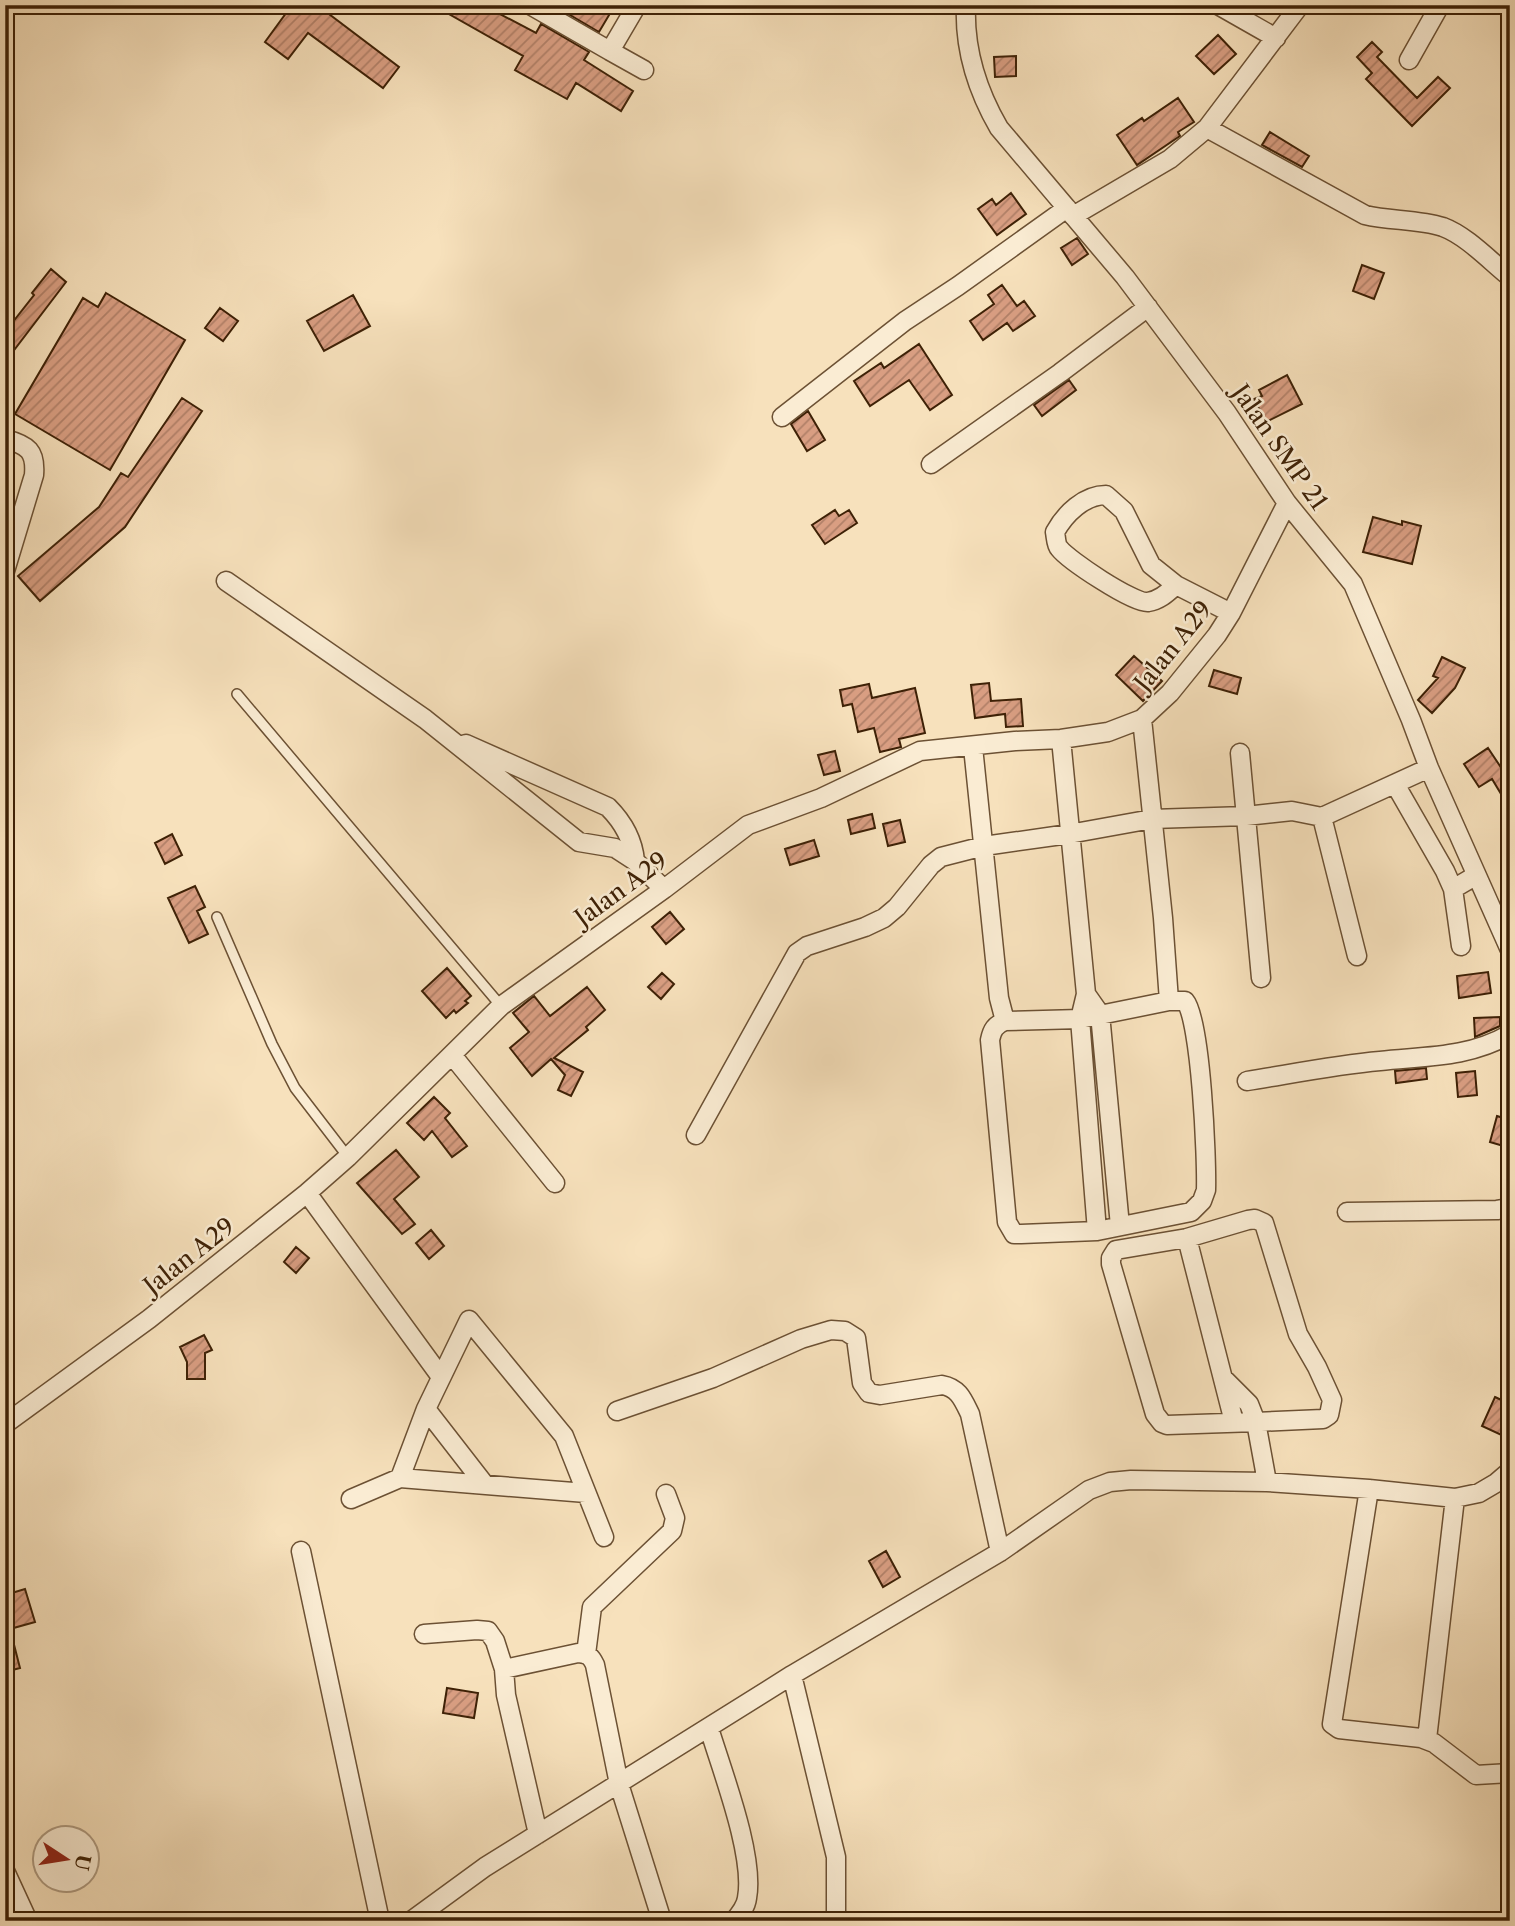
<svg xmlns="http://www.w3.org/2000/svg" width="1515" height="1926" font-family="'Libre Caslon Text',serif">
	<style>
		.building { fill: url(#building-hatch); stroke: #3e2106; stroke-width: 2 }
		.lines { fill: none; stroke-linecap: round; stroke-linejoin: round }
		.lane-casing { stroke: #6c5134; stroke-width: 12 }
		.street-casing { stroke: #6c5134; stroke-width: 21 }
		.lane { stroke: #faecd3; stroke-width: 9 }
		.street { stroke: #faecd3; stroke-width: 18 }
		.labels { text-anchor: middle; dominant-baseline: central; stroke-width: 5; stroke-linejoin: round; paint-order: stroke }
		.street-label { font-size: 24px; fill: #3e2106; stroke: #faecd3 }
	</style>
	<defs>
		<pattern id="building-hatch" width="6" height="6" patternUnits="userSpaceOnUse" patternTransform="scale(1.75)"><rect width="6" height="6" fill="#d99e82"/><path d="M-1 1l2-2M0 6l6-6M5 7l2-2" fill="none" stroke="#b18068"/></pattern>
	</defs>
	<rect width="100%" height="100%" fill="#f7e1bc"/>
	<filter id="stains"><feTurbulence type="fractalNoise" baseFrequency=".00286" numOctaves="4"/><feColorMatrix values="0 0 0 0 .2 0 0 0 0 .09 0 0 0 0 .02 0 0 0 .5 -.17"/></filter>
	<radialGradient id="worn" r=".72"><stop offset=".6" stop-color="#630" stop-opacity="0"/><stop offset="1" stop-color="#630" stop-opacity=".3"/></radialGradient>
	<path class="building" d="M292 5H317L399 67 383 88 308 33 288 59 265 42Z
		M433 5H483L536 33 541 24 589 52 584 60 633 91 621 111 576 83 567 99 515 70 523 56Z
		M553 5H615L599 32Z
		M1218 35 1236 54 1214 74 1196 56Z
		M1372 42 1382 52 1377 57 1417 98 1438 77 1450 88 1412 126 1366 79 1372 73 1357 57Z
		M1016 56V76L995 77 994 57Z
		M1178 98 1194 122 1178 132 1180 136 1177 138 1137 165 1117 135 1142 118 1144 121Z
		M1270 132 1309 156 1302 167 1262 145Z
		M1011 193 1026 214 997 235 978 209 992 199 996 205Z
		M1077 238 1088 254 1072 265 1061 248Z
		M1362 265 1384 273 1374 299 1353 291Z
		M51 269 66 282 5 362V332L34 295 32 293Z
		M1002 285 1017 306 1024 301 1035 316 1013 331 1007 323 983 340 970 321 994 304 988 295Z
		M106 293 185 340 110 470 15 414 83 298 98 307Z
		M353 295 370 326 324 351 307 321Z
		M220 308 238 321 223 341 205 328Z
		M919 344 952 395 930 410 909 380 870 406 854 381 881 363 884 368Z
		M1287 375 1302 404 1266 422 1254 399 1262 396 1259 390Z
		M1069 380 1076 390 1042 416 1034 405Z
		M182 398 202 411 125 527 40 601 18 576 99 507 121 473 128 477Z
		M808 411 825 440 807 451 791 424Z
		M835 510 839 516 849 510 857 523 825 544 812 525Z
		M1373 517 1402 525V521L1421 526 1412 564 1363 552Z
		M1134 656 1162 681 1143 701 1116 675Z
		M1442 657 1465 668 1455 688 1432 713 1418 700 1438 678 1433 676Z
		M1214 670 1241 678 1237 694 1209 686Z
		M989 683 991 701 1021 699 1023 726 1006 727 1005 714 975 718 971 685Z
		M869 684 872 698 915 688 925 733 899 739 901 747 880 752 874 728 858 732 852 704 843 706 840 690Z
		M1488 748 1510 781V809L1492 779 1479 787 1464 764Z
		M835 751 840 771 824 775 818 755Z
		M872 814 875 828 851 834 848 820Z
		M900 820 905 842 888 846 883 824Z
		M172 834 182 855 165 864 155 843Z
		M814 840 819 856 790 865 785 849Z
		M195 886 205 907 197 911 208 934 189 943 168 898Z
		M670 912 684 929 666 944 652 927Z
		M447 968 471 996 465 1001 468 1003 456 1013 454 1010 446 1018 422 991Z
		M1488 972 1491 993 1459 998 1457 976Z
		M662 973 674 984 661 999 648 987Z
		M587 987 605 1010 586 1027 588 1030 554 1058 583 1072 571 1096 558 1090 565 1075 551 1059 532 1076 510 1048 529 1032 513 1013 534 996 550 1016Z
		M1500 1017V1026L1475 1037 1474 1018Z
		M1426 1068 1427 1079 1396 1083 1395 1071Z
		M1475 1071 1477 1095 1458 1097 1456 1073Z
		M434 1097 450 1113 445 1118 467 1146 452 1157 432 1131 424 1140 407 1123Z
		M1497 1116 1510 1120V1148L1490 1142Z
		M396 1150 419 1177 394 1199 415 1224 402 1234 357 1183Z
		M431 1230 444 1246 429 1259 416 1243Z
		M296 1247 309 1258 296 1273 284 1262Z
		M204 1335 212 1350 205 1353V1379H187V1362L180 1347Z
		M1495 1397 1510 1404V1439L1482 1426Z
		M886 1551 900 1577 883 1587 869 1561Z
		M25 1589 35 1622 10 1629 20 1668 5 1672V1595Z
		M447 1688 478 1693 474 1718 443 1713Z"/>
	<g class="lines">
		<g class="lane-casing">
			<path id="lane" d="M237 694 501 1006
				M217 917 272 1044 295 1088 348 1157"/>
		</g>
		<g class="street-casing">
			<path id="street" d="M530 5 610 51 637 5
				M966 5C964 50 977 90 999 128L1125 277 1227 413 1287 503 1353 584 1411 720 1429 768 1510 950
				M1218 5 1276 38
				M610 51 644 70
				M1409 60 1440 5
				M1207 128 1365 215C1390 221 1418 219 1443 227 1467 236 1490 261 1510 277
				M1073 216 1170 159 1207 128 1300 5
				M782 417 905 321 958 286 1067 208
				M5 439C28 445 36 451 34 475L5 571
				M931 464 1060 373 1148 307
				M226 581 425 719 579 842 615 848 635 861 664 889
				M1176 585C1167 593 1160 600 1148 602 1134 604 1068 560 1059 548 1056 545 1056 537 1055 532 1065 514 1084 495 1106 495L1124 511 1151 565 1176 585 1231 613
				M1061 739 1086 994 1080 1019 1097 1231
				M466 744 608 807C623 822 633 839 635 861
				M973 747 999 998 1005 1021C995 1025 992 1030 990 1040L1007 1222 1014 1234H1021L1097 1231 1191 1212 1202 1201 1206 1190C1207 1160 1201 1019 1185 1001H1169L1163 918 1142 719
				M1240 753 1261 978
				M1395 784 1445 871 1453 889 1475 876
				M1322 817 1357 956
				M1453 889 1461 946
				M1086 994 1100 1014 1120 1226
				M1005 1021 1080 1019 1169 1001
				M452 1055 555 1183
				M1247 1081C1291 1074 1335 1065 1380 1061 1426 1056 1468 1058 1510 1034
				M696 1135 797 953 807 946 865 927 884 918 897 907 931 865 941 857 984 846 1069 834 1152 819 1246 816 1292 811 1322 817 1429 768
				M307 1193 441 1377
				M1347 1212 1497 1210 1510 1208
				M1187 1238 1248 1220 1255 1219 1264 1223 1298 1334 1317 1367 1332 1400 1329 1415 1323 1419 1256 1422 1249 1404 1224 1379
				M426 1409 485 1485
				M617 1411 713 1378 801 1339 831 1330 845 1331 856 1338 862 1383 869 1393 880 1395 942 1385C959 1388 963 1400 970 1414L1000 1552
				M1234 1422 1187 1238 1116 1250 1111 1258V1264L1155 1414 1162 1423 1167 1425 1256 1422 1267 1482
				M5 1424 149 1319 307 1193 348 1157 501 1006 664 889 748 825 821 798 920 751 1015 741 1061 739 1108 732 1142 719 1170 693 1217 635 1231 613 1287 503
				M400 1478 586 1493
				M1369 1489 1332 1724 1339 1729 1421 1738 1434 1743 1476 1775 1510 1773
				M351 1499 400 1478 426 1409 469 1320 564 1436 604 1537
				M301 1551 380 1921
				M424 1634 477 1630 488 1631 495 1641 504 1669
				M586 1654 592 1607 672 1531 675 1518 666 1494
				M792 1675 836 1857V1921
				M709 1728C722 1771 755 1856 747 1898 746 1907 740 1914 734 1921
				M1427 1739 1455 1498
				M538 1834 506 1695 504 1669 578 1653C588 1654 591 1656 595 1665L619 1784 662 1921
				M5 1871 28 1921
				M411 1921 485 1867 792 1675 1000 1552 1089 1490 1110 1482 1131 1480 1267 1482 1369 1489 1455 1498 1479 1493 1496 1483 1510 1471"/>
		</g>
		<use href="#lane" class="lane"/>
		<use href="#street" class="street"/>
	</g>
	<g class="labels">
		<g class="street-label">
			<text transform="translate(1280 447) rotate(55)">Jalan SMP 21</text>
			<text transform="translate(1173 646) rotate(-51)">Jalan A29</text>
			<text transform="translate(621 889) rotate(-36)">Jalan A29</text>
			<text transform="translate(189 1256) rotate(-38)">Jalan A29</text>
		</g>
	</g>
	<rect width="1515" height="1926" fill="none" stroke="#f7e1bc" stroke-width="28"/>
	<rect x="7" y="7" width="1501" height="1912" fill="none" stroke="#3e2106" stroke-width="3.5"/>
	<rect x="14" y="14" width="1487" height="1898" fill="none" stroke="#3e2106" stroke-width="2"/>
	<g transform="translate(66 1859) rotate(102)"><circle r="33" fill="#faecd3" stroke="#af9b81" stroke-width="2"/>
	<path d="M0-5L12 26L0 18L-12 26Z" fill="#8f2418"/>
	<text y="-10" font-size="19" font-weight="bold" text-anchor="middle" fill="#3e2106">U</text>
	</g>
	<rect width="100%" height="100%" filter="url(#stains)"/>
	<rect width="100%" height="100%" fill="url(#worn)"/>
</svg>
